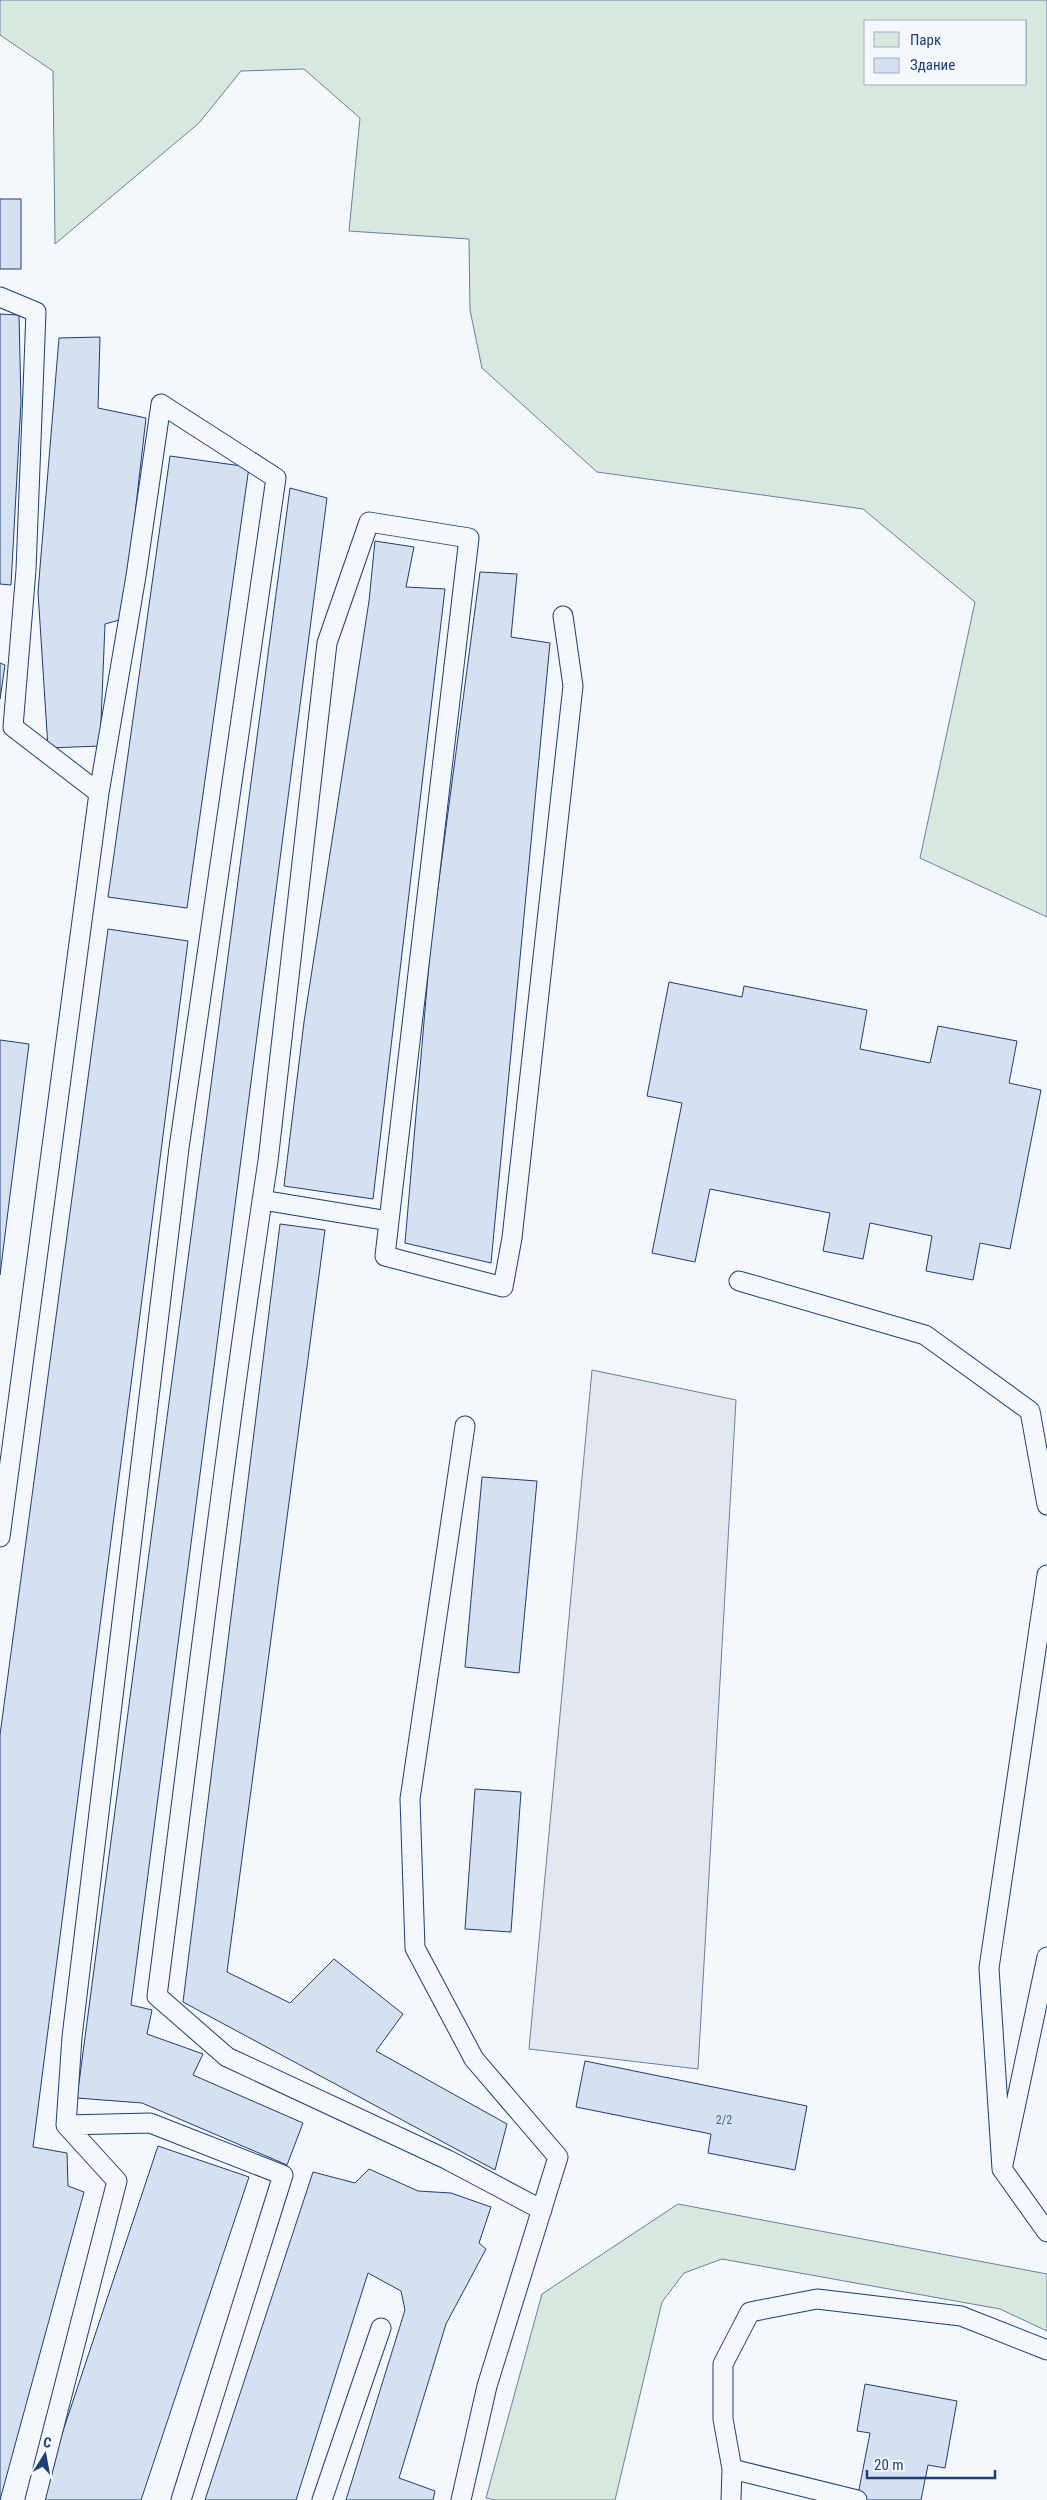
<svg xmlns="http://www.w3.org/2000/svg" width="1047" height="2500" font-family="'Roboto Condensed',sans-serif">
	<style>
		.green { fill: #d7e8df; stroke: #687fa3; fill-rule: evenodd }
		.parking { fill: #e3e8f0; stroke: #687fa3 }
		.building { fill: #d5e0f0; stroke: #1d3f73 }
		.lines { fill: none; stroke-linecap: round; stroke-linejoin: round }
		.lane-casing { stroke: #1d3f73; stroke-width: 21 }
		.lane { stroke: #f4f7fb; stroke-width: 19 }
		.labels { text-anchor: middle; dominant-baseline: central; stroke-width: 4; stroke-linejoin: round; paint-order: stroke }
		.number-label { font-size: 12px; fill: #4b6792 }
	</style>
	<rect width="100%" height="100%" fill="#f4f7fb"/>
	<path class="green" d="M0 0H1047V917L920 858 975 602 863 509 597 472 482 368 470 310 469 239 349 231 360 118 304 69 241 71 199 123 55 244 53 71 0 35ZM1026 21V84H866V21Z
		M678 2204 1047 2274V2331L1000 2309 722 2259 684 2273 662 2302 615 2500H495L486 2498 542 2294Z"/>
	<path class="parking" d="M592 1370 736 1400 698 2069 529 2049Z"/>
	<path class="building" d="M0 199H21V269H0Z
		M0 314 19 315 21 402 11 585 0 584Z
		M100 337 98 408 146 418 123 619 105 624 100 746 48 748 38 592 59 338Z
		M170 456 249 467 187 908 108 897Z
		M290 488 327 498 131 2005 152 2010 147 2034 203 2054 193 2075 303 2123 287 2165 142 2103 77 2098Z
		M375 541 414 547 406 587 445 589 373 1199 284 1186 304 1022 369 601Z
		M480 572 517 574 511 637 550 643 491 1263 405 1243 431 940Z
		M0 663 5 665 0 699Z
		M108 929 188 941 33 2147 67 2153 68 2186 84 2192 0 2500V1735Z
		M669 982 742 997 744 986 867 1010 860 1049 930 1063 938 1026 1017 1041 1009 1083 1041 1090 1010 1249 980 1243 973 1280 926 1271 932 1236 870 1223 863 1259 823 1251 830 1213 710 1189 695 1262 652 1253 682 1103 647 1096Z
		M0 1040 29 1044 0 1275Z
		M280 1224 325 1230 227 1972 290 2003 334 1959 403 2014 376 2051 507 2124 495 2170 183 2002Z
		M482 1477 537 1481 519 1673 465 1667Z
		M475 1789 521 1792 511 1932 465 1929Z
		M585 2061 807 2106 795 2170 708 2153 711 2134 576 2107Z
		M158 2146 249 2177 141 2500H40Z
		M369 2169 418 2191 451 2193 491 2207 479 2243 486 2249 446 2324 399 2478 435 2491 433 2500H346L405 2310 401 2291 368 2273 296 2500H205L313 2172 355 2183Z
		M865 2384 957 2401 945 2468 928 2465 921 2500H857L870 2433 857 2431Z"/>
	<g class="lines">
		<g class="lane-casing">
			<path id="lane" d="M0 297 36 312 26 570 13 727 99 793
				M262 1200 389 1221 469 538 369 522 327 643 268 1161C226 1438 193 1717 157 1996L227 2057 448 2160 542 2210
				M389 1221 385 1256 503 1287 512 1238 573 686 563 616
				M739 1281 925 1335 1030 1411 1047 1505
				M0 1537 99 793 136 576 161 404 276 478 179 1148 72 2037 66 2125 117 2181 35 2500
				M1047 1957 1002 2169 1047 2232
				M66 2125 150 2123 283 2175 181 2500
				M1002 2169 989 1968 1047 1575
				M732 2469 857 2500
				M322 2500 381 2328
				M461 2500 487 2386 558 2157 474 2059 415 1948 410 1799 465 1426
				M731 2500 732 2469 723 2419V2364L750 2312 817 2299 961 2316 1047 2350"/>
		</g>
		<use href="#lane" class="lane"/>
	</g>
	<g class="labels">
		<g class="number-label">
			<text x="724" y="2120">2/2</text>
		</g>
	</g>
	<rect x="864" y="20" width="162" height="65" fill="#f4f7fb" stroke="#9eadc5"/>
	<rect x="874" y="32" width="25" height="15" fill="#d7e8df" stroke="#9eadc5"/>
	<text x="910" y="45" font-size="15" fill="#1d3f73">Парк</text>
	<rect x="874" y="58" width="25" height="15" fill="#d5e0f0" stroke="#9eadc5"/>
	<text x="910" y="70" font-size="15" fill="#1d3f73">Здание</text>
	<g transform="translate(45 2455) rotate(11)" stroke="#f4f7fb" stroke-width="4" paint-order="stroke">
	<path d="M0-4L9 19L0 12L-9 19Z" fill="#1d3f73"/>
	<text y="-8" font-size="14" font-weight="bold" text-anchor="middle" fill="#1d3f73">С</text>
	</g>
	<path d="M867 2470v8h128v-8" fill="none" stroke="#1d3f73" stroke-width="2.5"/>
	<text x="874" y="2470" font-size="15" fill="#1d3f73" stroke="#f4f7fb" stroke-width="4" paint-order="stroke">20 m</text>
</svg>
